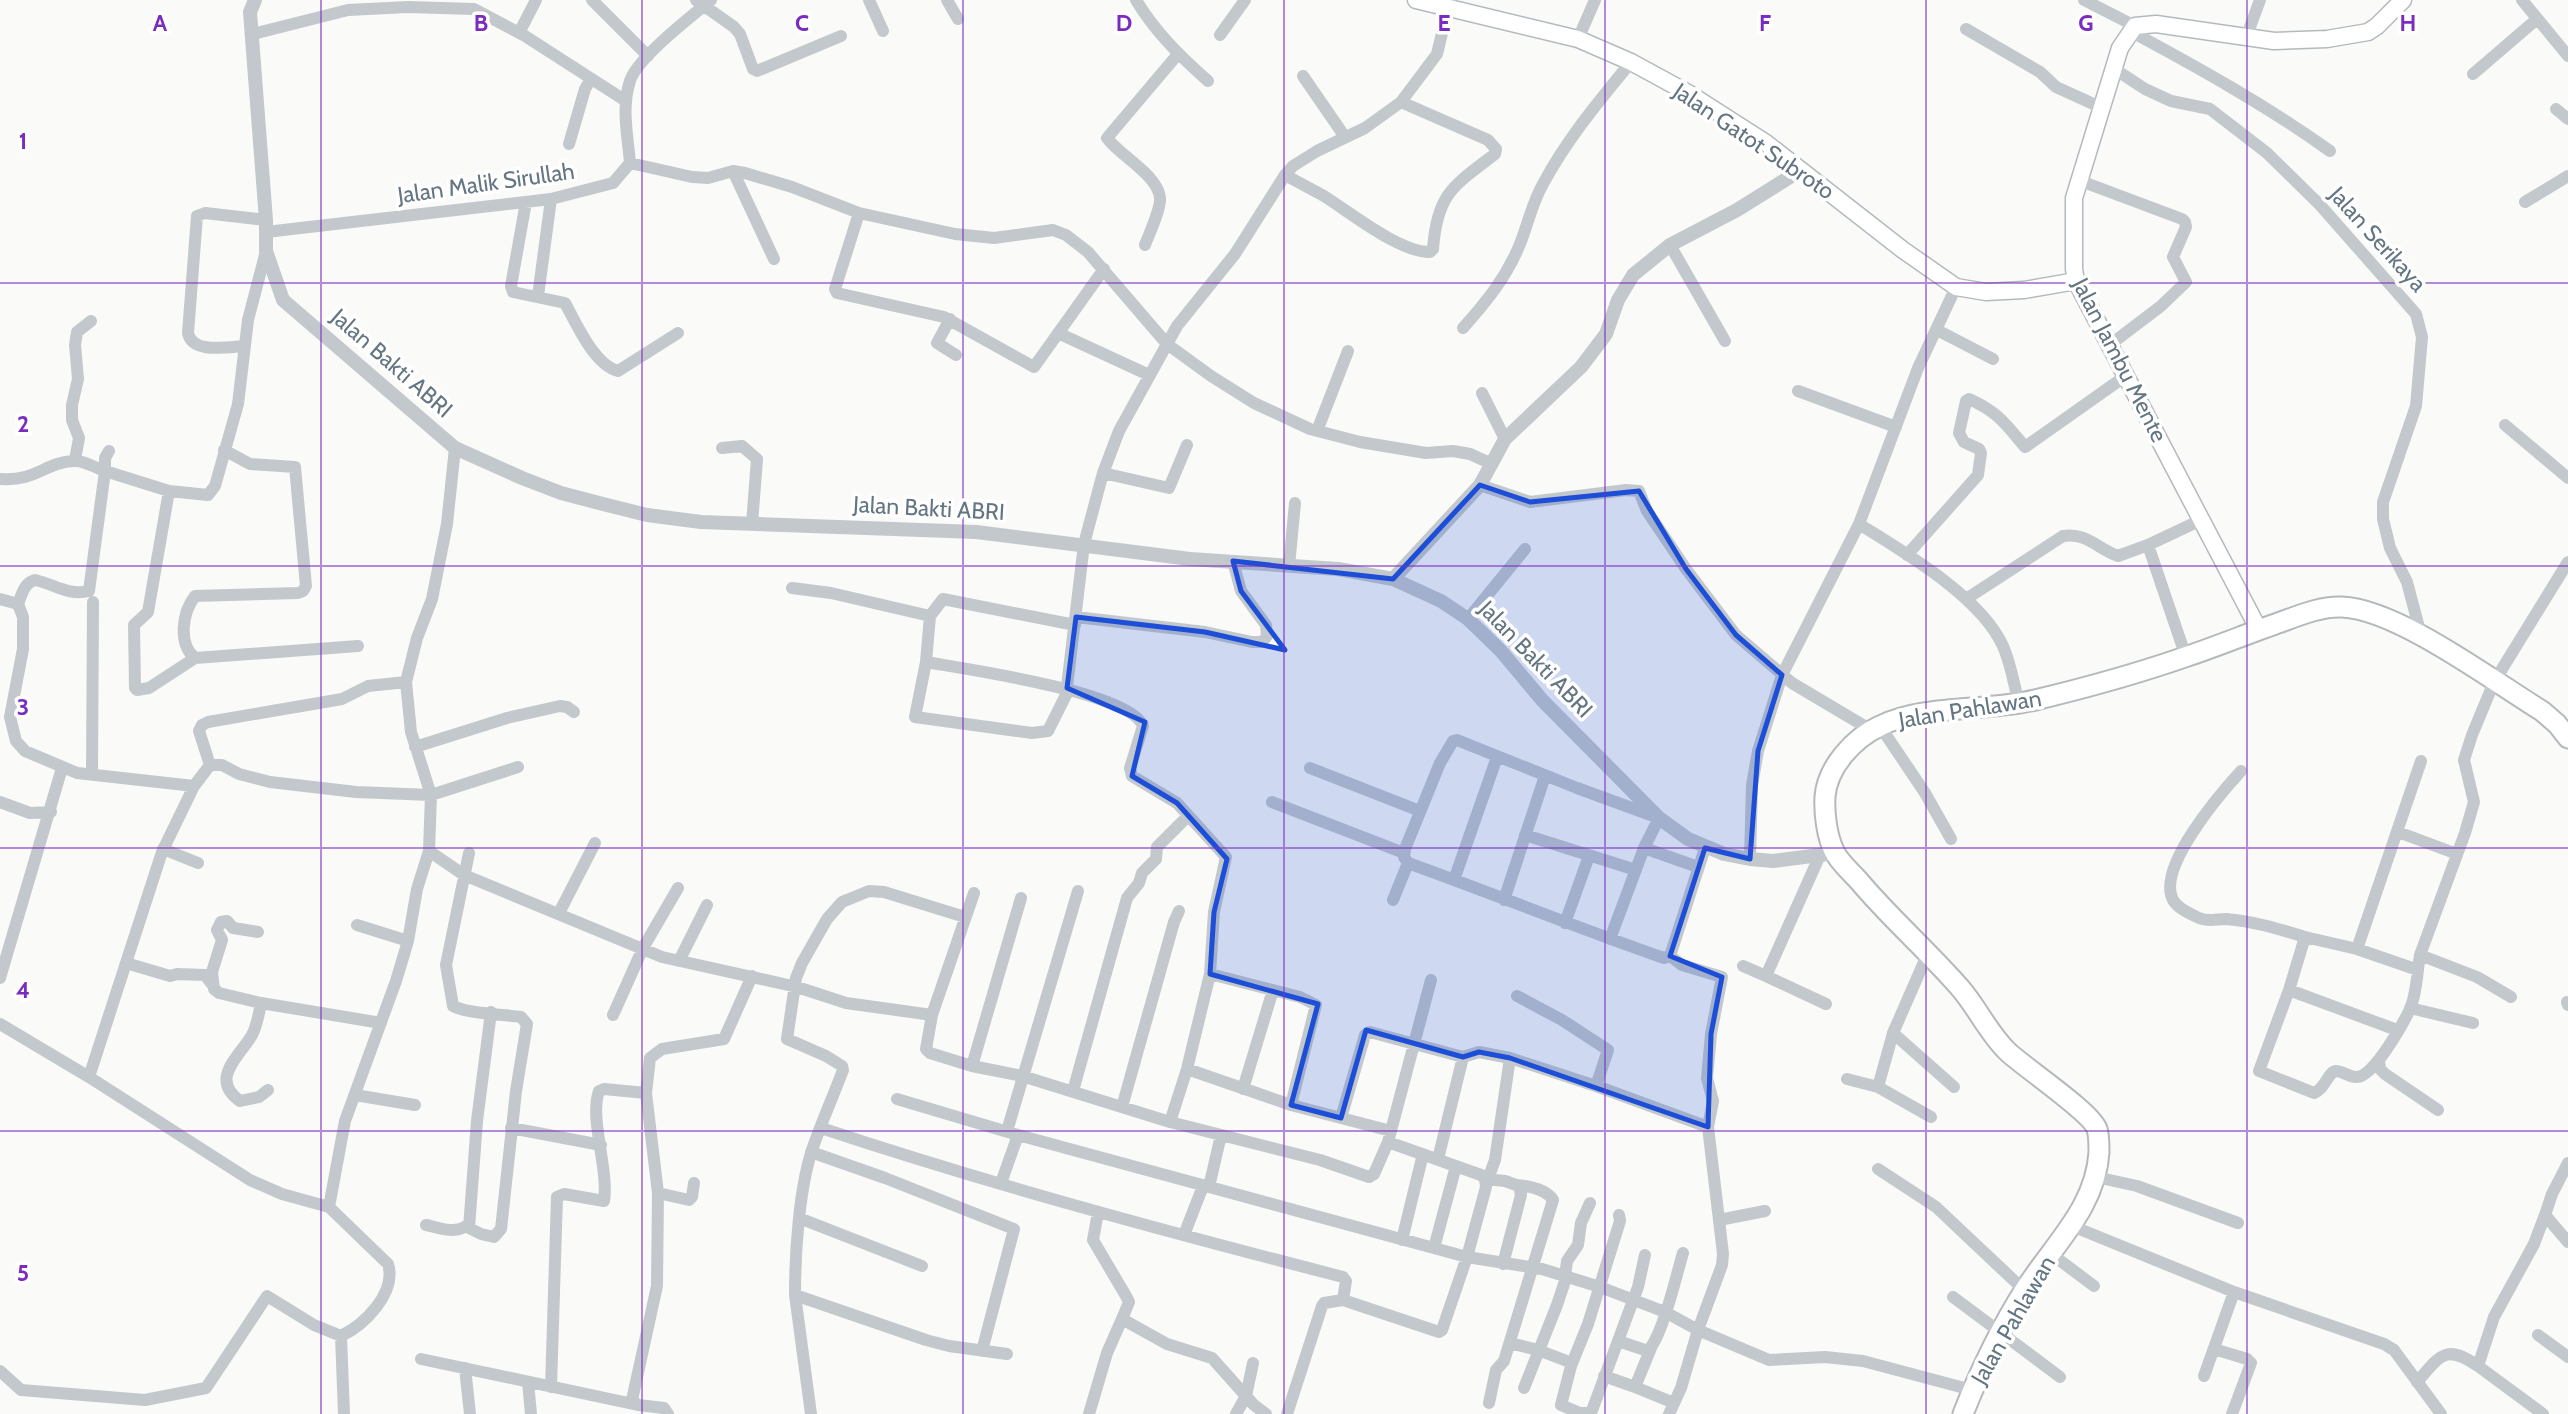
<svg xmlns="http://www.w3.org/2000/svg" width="2568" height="1414" font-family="Cabin,sans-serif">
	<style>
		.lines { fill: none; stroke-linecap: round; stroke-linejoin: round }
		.secondary-casing { stroke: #b3babf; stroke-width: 19 }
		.trunk-casing { stroke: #b4b9bd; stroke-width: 23 }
		.minor { stroke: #c3c8cc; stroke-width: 12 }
		.tertiary { stroke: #c3c8cc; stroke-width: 14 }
		.secondary { stroke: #fff; stroke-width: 16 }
		.trunk { stroke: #fff; stroke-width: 19 }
		.marked { fill: #1d4ed8; fill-opacity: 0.2; stroke: #1d4ed8; stroke-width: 5; stroke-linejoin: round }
		.grid { fill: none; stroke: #7b2cbf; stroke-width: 2; stroke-opacity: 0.55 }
		.labels { text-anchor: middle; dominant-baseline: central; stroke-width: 7; stroke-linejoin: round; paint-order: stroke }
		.street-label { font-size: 23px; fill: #657683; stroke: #fff }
		.grid-label { font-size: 23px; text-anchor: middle; font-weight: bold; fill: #7b2cbf; stroke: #fff; stroke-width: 7; stroke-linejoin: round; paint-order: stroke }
	</style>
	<rect width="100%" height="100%" fill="#fafaf8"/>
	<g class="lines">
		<g class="secondary-casing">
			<path id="secondary" d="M1416 0 1578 39 1631 62 1688 93 1766 143 1903 250 1956 287 1986 292 2024 290 2076 281
				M2259 630 2076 281 2074 269V198L2120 48 2135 26 2156 24 2274 41 2327 39 2368 32 2377 26 2403 0"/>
		</g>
		<g class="trunk-casing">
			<path id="trunk" d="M1963 1414C1980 1371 2001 1327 2026 1288 2054 1244 2096 1207 2099 1152 2099 1145 2099 1135 2097 1129 2091 1112 2025 1068 2008 1052 1989 1034 1978 1009 1961 989 1929 952 1891 919 1859 881 1851 872 1839 862 1834 851 1827 836 1824 814 1825 797 1827 767 1854 738 1880 726 1925 704 1986 712 2035 700 2085 688 2136 674 2185 657 2218 646 2249 633 2281 622 2300 615 2322 606 2342 607 2397 609 2493 681 2542 711L2557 724 2568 738"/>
		</g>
		<path class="minor" d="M592 0 648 56
			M696 0 734 27 740 34 753 69 757 71 841 36
			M869 0 883 31
			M947 0 958 19
			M1136 0C1155 32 1181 57 1208 81
			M2084 0 2135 26
			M2522 0 2568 56
			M1966 29 2040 72 2056 87 2100 107
			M2130 31C2199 68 2267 106 2330 151
			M519 33 536 0
			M253 34 348 10 408 7 474 9 525 36 626 101
			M1220 35 1245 0
			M2246 38 2260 0
			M1578 39 1595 0
			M2113 68 2145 89 2171 101 2210 109 2267 153 2320 205 2416 314 2422 337 2416 406 2383 502V519L2390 548 2407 582 2421 635
			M2473 74 2537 19
			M1303 76 1345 137
			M2556 109 2568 119
			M569 144 585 89 591 79
			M630 163 692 177 708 178 733 171 745 173 792 187 859 213 955 234 994 238 1053 230 1066 235 1088 252 1167 344 1211 376 1254 403 1310 429 1360 442 1426 453 1453 451 1470 454 1492 464
			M733 171 774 259
			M1285 175C1298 182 1311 189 1324 196 1351 213 1399 252 1430 252L1433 249C1437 194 1453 186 1495 154L1496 149 1488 140 1401 102
			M2078 180 2182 219 2185 222 2186 227 2173 257 2186 282 2161 306 2111 344
			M526 202 511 286 513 292 565 303C576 323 594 365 618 371L678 333
			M2525 202 2568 176
			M859 213 835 289 837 293 944 317 1034 367 1104 269
			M266 232 551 199 613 183 630 163C628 137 621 108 630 81 637 58 691 17 711 0
			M1145 245C1149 234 1161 209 1160 198 1158 175 1120 156 1107 138L1178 54
			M1670 245 1725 341
			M266 251 248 320 238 404 215 486 208 495 169 491 148 612 134 625 135 688 137 690 149 688 195 658 358 646
			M538 296 551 199
			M950 319 937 343 956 355
			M1463 328C1487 301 1506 278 1520 244 1528 224 1532 203 1543 184 1567 139 1599 101 1631 62
			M1937 330 1993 359
			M1058 333 1149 375
			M244 346C227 347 192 354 188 333L197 216 205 213 266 220
			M1798 391 1896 427
			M1482 393 1505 439
			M2505 425 2568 478
			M1317 431 1348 351
			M455 448 447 524 432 599 417 638 406 682 411 732 431 795 429 851 464 875 662 957 797 987 846 1003 932 1015
			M722 448 742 446 757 459 752 524
			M75 460 79 438 72 420V405L78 379 75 345 77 332 91 321
			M1103 473 1169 488 1187 445
			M0 479C36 482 45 462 74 461 84 460 95 468 105 471V458L109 451
			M1480 485 1530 502 1626 490 1639 491 1647 511 1686 569 1736 635 1792 683 1871 730
			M169 491 105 471 89 591C68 596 54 584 35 580 24 583 22 594 18 604L23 617V649L10 717 16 741 25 751 77 773 194 786 210 765H222L239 774 270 782 356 792 431 795 518 767
			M1859 524 1918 368 1956 287
			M2148 545 2186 657
			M1907 555 1978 475 1981 453 1979 449 1964 442 1959 433 1966 401 1969 399C1998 412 2005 423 2025 447L2127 375
			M1289 566 1295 503
			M792 588 831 593 930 616
			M0 599 18 604
			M1966 599 2063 536C2086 532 2098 549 2118 556L2148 545 2201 520
			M1076 617 1205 632 1252 642H1262L1267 636 1266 625 1241 591 1233 561
			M1468 619 1525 549
			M1075 625 943 599 930 616 926 662 915 717 1032 733 1048 731 1066 695 1084 544 1103 473 1119 431 1177 326 1235 254 1285 175 1293 166 1317 151 1365 128 1401 102 1437 54 1450 0
			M195 658C178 644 182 613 195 596L298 593 303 591 306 586 295 467 250 464 224 450
			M926 662C964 669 1130 692 1143 726L1130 768 1132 776 1177 803 1226 857 1214 912 1210 974 1187 1069 1170 1122
			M1880 726 1925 793 1951 839
			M415 747 507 718 560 706 567 707 574 712
			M210 765 199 731 202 725 208 722 342 699 368 686 406 682
			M1310 768 1420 811
			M2241 771C2220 794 2156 868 2173 900 2178 909 2191 914 2199 918 2209 922 2217 919 2226 919 2253 921 2279 929 2305 937
			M92 774 93 602
			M0 802 30 813 51 812
			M1272 802 1404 853
			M2398 832 2457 854
			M1525 835 1636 870
			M1644 848 1698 867
			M163 849 198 863
			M469 853 446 965 453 1006C468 1014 503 1014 521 1017L527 1024 516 1091 501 1229 494 1237 481 1234 469 1228 477 1121 491 1012
			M1820 855 1766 976 1826 1004
			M1750 859 1752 785 1758 751 1782 675 1859 524C1905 553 1980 596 2003 646 2011 664 2014 685 2019 704
			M1454 880 1497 757
			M974 893 932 1015 926 1049 930 1053 972 1066 1022 1076 1170 1122 1320 1160 1369 1177 1374 1174 1388 1142 1431 980
			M1393 900 1408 863
			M1504 900 1545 776
			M559 913 595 843
			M965 917 884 892 869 891 842 902 827 919 802 963 796 978 787 1039 826 1056 842 1066 843 1070C833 1097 821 1123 812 1150 799 1190 795 1253 795 1295L926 1340 949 1346 1007 1354
			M1565 923 1589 856
			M357 925 408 941
			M258 932 233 928 227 921 221 922 217 930 222 940 212 972 214 989 219 993 261 1003 381 1023
			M1610 939 1644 848 1659 818 1577 788 1457 740 1453 741 1440 763 1405 849 1404 857 1408 863C1494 894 1578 928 1664 958L1670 956 1705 848
			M2357 949 2421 761
			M1928 953 1893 1033 1954 1087
			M679 961 707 905
			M126 963 170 976 177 974 205 975 212 984
			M1743 966 1766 976
			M2418 970 2357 949 2305 937 2289 990 2259 1071 2314 1093C2325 1089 2328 1072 2336 1071 2343 1071 2350 1078 2357 1077 2374 1076 2403 1024 2410 1009 2417 993 2417 972 2420 955
			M1210 974 1300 997 1316 1005 1291 1105
			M0 978 62 768
			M2289 990 2397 1030
			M1517 996 1562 1020 1608 1050 1596 1086
			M2511 997 2477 977 2420 955 2465 833 2474 802 2464 760 2472 735 2494 682 2568 562
			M2567 1002 2568 1005
			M261 1003C259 1013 257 1026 252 1035 239 1057 209 1079 240 1101L259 1097 268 1090
			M2410 1008 2473 1023
			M613 1015 643 948 678 888
			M0 1024 89 1077 250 1180 282 1194 329 1207
			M2379 1061 2380 1069 2385 1074 2438 1110
			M972 1066 1021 898
			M1187 1069 1291 1105 1341 1118 1365 1035 1370 1032 1463 1057 1479 1052 1510 1058
			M89 1077 162 852 194 786
			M1847 1079 1878 1087 1931 1117
			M1878 1087 1893 1033
			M1243 1089 1273 990
			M1073 1091 1127 898 1139 883 1142 873 1156 859 1157 847 1188 816
			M355 1095 415 1105
			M897 1099 1018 1135 1467 1257 1542 1269 1600 1287 1665 1312 1698 1330 1769 1360 1825 1357 1863 1361 1972 1390
			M1122 1107 1174 922 1179 911
			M1341 1118 1391 1131
			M511 1128 601 1145
			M821 1128C993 1185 1168 1232 1343 1277L1346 1281 1343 1300 1324 1303 1322 1306 1287 1414
			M1007 1131 1078 891
			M1388 1142 1481 1175 1485 1179 1505 1181 1519 1186 1521 1195 1503 1264
			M811 1152 885 1178 1014 1229 982 1351
			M1438 1159 1463 1057
			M2568 1163 2552 1194 2545 1215 2568 1242
			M1878 1169 1936 1207 2024 1290
			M2096 1177 2137 1186 2238 1223
			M694 1183 692 1197 689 1200 658 1193 646 1093 650 1058 662 1049 724 1039 752 976
			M1001 1183 1018 1135
			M1209 1187 1221 1135
			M658 1193 657 1286 632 1400 638 1405 664 1408 668 1414
			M1098 1212 1093 1240 1126 1296 1129 1302 1122 1319 1167 1344 1212 1358 1254 1405 1266 1414
			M799 1218 922 1266
			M1719 1220 1765 1211
			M426 1225C441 1228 456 1235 469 1224
			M2072 1226 2234 1292 2384 1344 2394 1350 2441 1414
			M1184 1235 1203 1186
			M1402 1240 1423 1154
			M1434 1248 1456 1166
			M2050 1253 2094 1286
			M1645 1255 1638 1287 1618 1341 1648 1351C1663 1335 1676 1276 1683 1253
			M795 1295 811 1414
			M1953 1297 2060 1377
			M1343 1300 1439 1332 1442 1330 1467 1257 1486 1187 1485 1179 1489 1176 1495 1160 1510 1058 1596 1086 1708 1127 1713 1101 1707 1078 1711 1034 1722 977 1682 965 1670 956
			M2538 1335 2568 1357
			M341 1336 344 1414
			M1618 1341 1591 1413H1580L1561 1405 1571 1366 1588 1324 1620 1221 1619 1215
			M1510 1343 1538 1350 1572 1363
			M1651 1348 1635 1387 1674 1403
			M2214 1349 2247 1359 2251 1363 2232 1414
			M421 1359 638 1405
			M2478 1366 2543 1414
			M465 1368 470 1414
			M0 1371 21 1390 145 1400 206 1388 267 1296 314 1325 341 1336C364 1325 397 1293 388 1264L329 1207 345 1121 396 981 408 941 417 889 429 851
			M1604 1376 1635 1387
			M2204 1376 2234 1292
			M528 1382 531 1414
			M2417 1382C2440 1356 2445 1343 2478 1366L2494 1317 2534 1244 2545 1215
			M551 1387 557 1197 564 1194 604 1201C609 1169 589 1119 599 1091L604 1089 646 1093
			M1524 1388 1557 1305 1564 1284 1567 1261 1578 1245 1581 1223 1590 1203
			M1489 1403 1496 1370 1504 1361 1553 1200C1546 1189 1529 1186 1516 1185
			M1089 1414 1107 1353 1122 1319
			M1236 1414 1246 1396 1253 1363
			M1669 1414 1681 1388 1698 1330 1722 1265 1723 1254 1708 1127"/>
		<path class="tertiary" d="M255 0 250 12 266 220V251L283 300 455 448 522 478 561 493 603 504 647 515 701 522 976 532 1190 559 1338 569 1393 579 1441 601 1468 619 1501 651 1542 700 1659 818 1688 839 1724 854 1750 859 1773 861 1835 853
			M1393 579 1480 485 1505 439 1581 367 1606 334 1618 300 1633 275 1670 245 1737 210 1801 170"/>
		<use href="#secondary" class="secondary"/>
		<use href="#trunk" class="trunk"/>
	</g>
	<path class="marked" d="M1480 485 1530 502 1639 491 1686 569 1736 635 1782 675 1758 751 1750 859 1705 848 1670 956 1722 977 1711 1034 1708 1127 1510 1058 1479 1052 1463 1057 1366 1030 1341 1118 1291 1105 1318 1004 1210 974 1214 912 1227 859 1177 803 1132 776 1145 722 1067 688 1076 617 1205 632 1285 650 1241 591 1233 561 1393 579Z"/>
	<path class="grid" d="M321 0V1414M642 0V1414M963 0V1414M1284 0V1414M1605 0V1414M1926 0V1414M2247 0V1414M0 283H2568M0 566H2568M0 848H2568M0 1131H2568"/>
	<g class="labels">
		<g class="street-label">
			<text transform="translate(1754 141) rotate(34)">Jalan Gatot Subroto</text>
			<text transform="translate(486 183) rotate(-8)">Jalan Malik Sirullah</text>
			<text transform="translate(2378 239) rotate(48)">Jalan Serikaya</text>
			<text transform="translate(2120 360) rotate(63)">Jalan Jambu Mente</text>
			<text transform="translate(392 363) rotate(41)">Jalan Bakti ABRI</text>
			<text transform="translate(929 508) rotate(3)">Jalan Bakti ABRI</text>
			<text transform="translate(1536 659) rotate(46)">Jalan Bakti ABRI</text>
			<text transform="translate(1970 709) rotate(-9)">Jalan Pahlawan</text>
			<text transform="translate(2013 1320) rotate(-60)">Jalan Pahlawan</text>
		</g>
	</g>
	<g class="grid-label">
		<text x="160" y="31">A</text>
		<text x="481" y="31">B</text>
		<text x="802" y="31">C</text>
		<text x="1124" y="31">D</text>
		<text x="1444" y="31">E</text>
		<text x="1765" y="31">F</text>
		<text x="2086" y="31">G</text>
		<text x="2408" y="31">H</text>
		<text x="23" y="149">1</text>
		<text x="23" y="432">2</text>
		<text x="23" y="715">3</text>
		<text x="23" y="998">4</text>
		<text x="23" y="1281">5</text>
	</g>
</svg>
